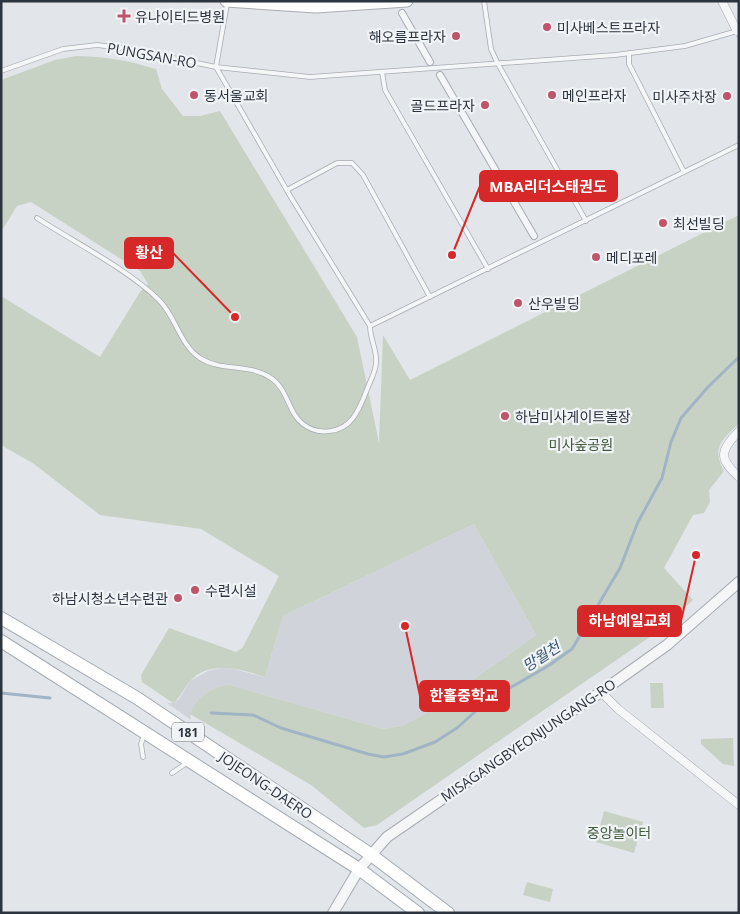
<svg xmlns="http://www.w3.org/2000/svg" width="740" height="914" font-family="'Open Sans','Noto Sans KR',sans-serif">
	<style>
		.built { fill: #d0d4da }
		.green { fill: #c8d2c4 }
		.lines { fill: none; stroke-linecap: round; stroke-linejoin: round }
		.stream { stroke: #a1b4c5; stroke-width: 3 }
		.service-casing { stroke: #a8acb3; stroke-width: 5.5 }
		.pedestrian-casing { stroke: #a8acb3; stroke-width: 8 }
		.minor-casing { stroke: #a8acb3; stroke-width: 9 }
		.tertiary-casing { stroke: #a8acb3; stroke-width: 12 }
		.secondary-casing { stroke: #a8acb3; stroke-width: 13 }
		.primary-casing { stroke: #a2aab3; stroke-width: 14 }
		.service { stroke: #f4f6f7; stroke-width: 4 }
		.pedestrian { stroke: #f4f6f7; stroke-width: 6 }
		.minor { stroke: #f4f6f7; stroke-width: 8 }
		.tertiary { stroke: #f4f6f7; stroke-width: 10 }
		.secondary { stroke: #fff; stroke-width: 11 }
		.primary { stroke: #fff; stroke-width: 12 }
		.poi-dot { fill: #c0546b; stroke: #f1f4f6; stroke-width: 2 }
		.labels { text-anchor: middle; dominant-baseline: central; stroke-width: 4.5; stroke-linejoin: round; paint-order: stroke }
		.shield { fill: #f1f4f6; stroke: #676e76; stroke-width: 1 }
		.shield-label { font-size: 12px; font-weight: bold; fill: #2c343f }
		.poi-label { font-size: 14px; fill: #2c343f; stroke: #f1f4f6; text-anchor: start }
		.street-label { font-size: 14px; fill: #2c343f; stroke: #f1f4f6 }
		.park-label { font-size: 14px; fill: #42593a; stroke: #f1f4f6 }
		.water-label { font-size: 15px; font-style: italic; fill: #3a556f; stroke: #f1f4f6 }
		.leader { fill: none; stroke: #d62828; stroke-width: 2 }
		.callout-dot { fill: #d62828; stroke: #f1f4f6; stroke-width: 2 }
		.callout { fill: #d62828; stroke: #d62828; stroke-width: 2 }
		.callout-label { font-size: 15px; text-anchor: middle; font-weight: bold; fill: #fff }
	</style>
	<rect width="100%" height="100%" fill="#e2e5e9"/>
	<path class="built" d="M474 524 536 635 425 714 402 726 383 729 230 685 190 714 191 720 167 703H173L179 699 190 681 208 671 226 667 265 677 283 616Z"/>
	<path class="green" d="M76 56C104 56 129 61 156 69L162 89 183 116H200L220 111 357 337 379 443 383 335 410 380 739 215V423C722 441 711 446 724 471L709 490 710 502 704 513 693 515 664 568 693 600 660 630 377 825 364 828 311 785 190 714C198 696 210 688 230 685L383 729 402 726 425 714 536 635 474 524 283 616 265 677C241 669 210 660 190 681 183 689 181 697 173 703L142 682 141 675 169 628 236 652 243 647 279 576 201 529 100 515 34 464 1 445V296L100 357 140 292 148 284 140 271 31 202 17 206 1 232V80L55 60Z
		M650 683H663L664 708H651Z
		M733 738 734 766 723 764 701 744V739Z
		M604 811 643 822 634 853 596 842Z
		M527 882 553 889 550 902 523 895Z"/>
	<g class="lines">
		<path class="stream" d="M1 693 50 698
			M211 713 253 715 281 728 368 754 384 757 403 754 435 742 457 728 487 701 548 666 572 649 620 568 638 522 662 478 671 442 681 418 708 387 739 357"/>
		<g class="service-casing">
			<path id="service" d="M484 1 491 49 498 64 586 221
				M227 4 216 67 289 194 370 326
				M629 53V64L684 172
				M1 71 63 49 97 45 130 49 216 67 310 77 615 55 685 46 737 31 739 35
				M382 72 385 90 488 269
				M287 190 337 163H352L363 175 430 297
				M37 218C74 242 129 270 159 300 176 317 180 345 200 358 222 372 249 363 271 378 288 389 288 413 303 424 318 436 342 433 353 418 360 409 364 397 368 387 371 379 376 371 376 362 377 350 370 339 370 326
				M370 326 739 145
				M143 757 141 744 144 735
				M172 773 188 762"/>
		</g>
		<g class="pedestrian-casing">
			<path id="pedestrian" d="M402 13 430 62
				M440 75 534 236"/>
		</g>
		<g class="minor-casing">
			<path id="minor" d="M722 1 737 31
				M739 431C720 451 718 458 739 477
				M601 692 618 709 739 805"/>
		</g>
		<g class="tertiary-casing">
			<path id="tertiary" d="M333 913 359 869 387 837 515 749 601 692 667 645 739 582"/>
		</g>
		<g class="secondary-casing">
			<path id="secondary" d="M226 1 316 7 407 1"/>
		</g>
		<g class="primary-casing">
			<path id="primary" d="M1 618 137 698 370 854 448 913
				M1 641 359 869 418 913"/>
		</g>
		<use href="#service" class="service"/>
		<use href="#pedestrian" class="pedestrian"/>
		<use href="#minor" class="minor"/>
		<use href="#tertiary" class="tertiary"/>
		<use href="#secondary" class="secondary"/>
		<use href="#primary" class="primary"/>
	</g>
	<g class="poi-dot">
		<path d="M121.5 8.5h5v5h5v5h-5v5h-5v-5h-5v-5h5z"/>
		<circle cx="547" cy="27" r="5"/>
		<circle cx="456" cy="36" r="5"/>
		<circle cx="194" cy="95" r="5"/>
		<circle cx="552" cy="95" r="5"/>
		<circle cx="727" cy="96" r="5"/>
		<circle cx="485" cy="105" r="5"/>
		<circle cx="663" cy="223" r="5"/>
		<circle cx="596" cy="257" r="5"/>
		<circle cx="518" cy="303" r="5"/>
		<circle cx="505" cy="416" r="5"/>
		<circle cx="195" cy="590" r="5"/>
		<circle cx="178" cy="598" r="5"/>
	</g>
	<g class="labels">
		<rect class="shield" x="172" y="722.5" width="32" height="19" rx="4"/>
		<g class="shield-label">
			<text x="188" y="732">181</text>
		</g>
		<g class="poi-label">
			<text x="135" y="16">유나이티드병원</text>
			<text x="557" y="27">미사베스트프라자</text>
			<text x="446" y="36" text-anchor="end">해오름프라자</text>
			<text x="204" y="95">동서울교회</text>
			<text x="562" y="95">메인프라자</text>
			<text x="717" y="96" text-anchor="end">미사주차장</text>
			<text x="475" y="105" text-anchor="end">골드프라자</text>
			<text x="673" y="223">최선빌딩</text>
			<text x="606" y="257">메디포레</text>
			<text x="528" y="303">산우빌딩</text>
			<text x="515" y="416">하남미사게이트볼장</text>
			<text x="205" y="590">수련시설</text>
			<text x="168" y="598" text-anchor="end">하남시청소년수련관</text>
		</g>
		<g class="street-label">
			<text transform="translate(152 55) rotate(10)">PUNGSAN-RO</text>
			<text transform="translate(528 740) rotate(-34)">MISAGANGBYEONJUNGANG-RO</text>
			<text transform="translate(266 785) rotate(34)">JOJEONG-DAERO</text>
		</g>
		<g class="park-label">
			<text x="581" y="444">미사숲공원</text>
			<text x="619" y="832">중앙놀이터</text>
		</g>
		<g class="water-label">
			<text transform="translate(541 656) rotate(-33)">망월천</text>
		</g>
	</g>
	<path class="leader" d="M452 255L480 186M235 317L173 253M696 555L681 621M405 626L420 696"/>
	<g class="callout-dot">
		<circle cx="452" cy="255" r="5"/>
		<circle cx="235" cy="317" r="5"/>
		<circle cx="696" cy="555" r="5"/>
		<circle cx="405" cy="626" r="5"/>
	</g>
	<g class="callout">
		<rect x="480" y="171" width="137" height="30" rx="5"/>
		<rect x="125" y="238" width="48" height="30" rx="5"/>
		<rect x="578" y="606" width="103" height="30" rx="5"/>
		<rect x="420" y="681" width="89" height="30" rx="5"/>
	</g>
	<g class="callout-label">
		<text x="548" y="192">MBA리더스태권도</text>
		<text x="149" y="258">황산</text>
		<text x="630" y="626">하남예일교회</text>
		<text x="464" y="701">한홀중학교</text>
	</g>
	<rect width="740" height="914" fill="none" stroke="#2c343f" stroke-width="5"/>
</svg>
